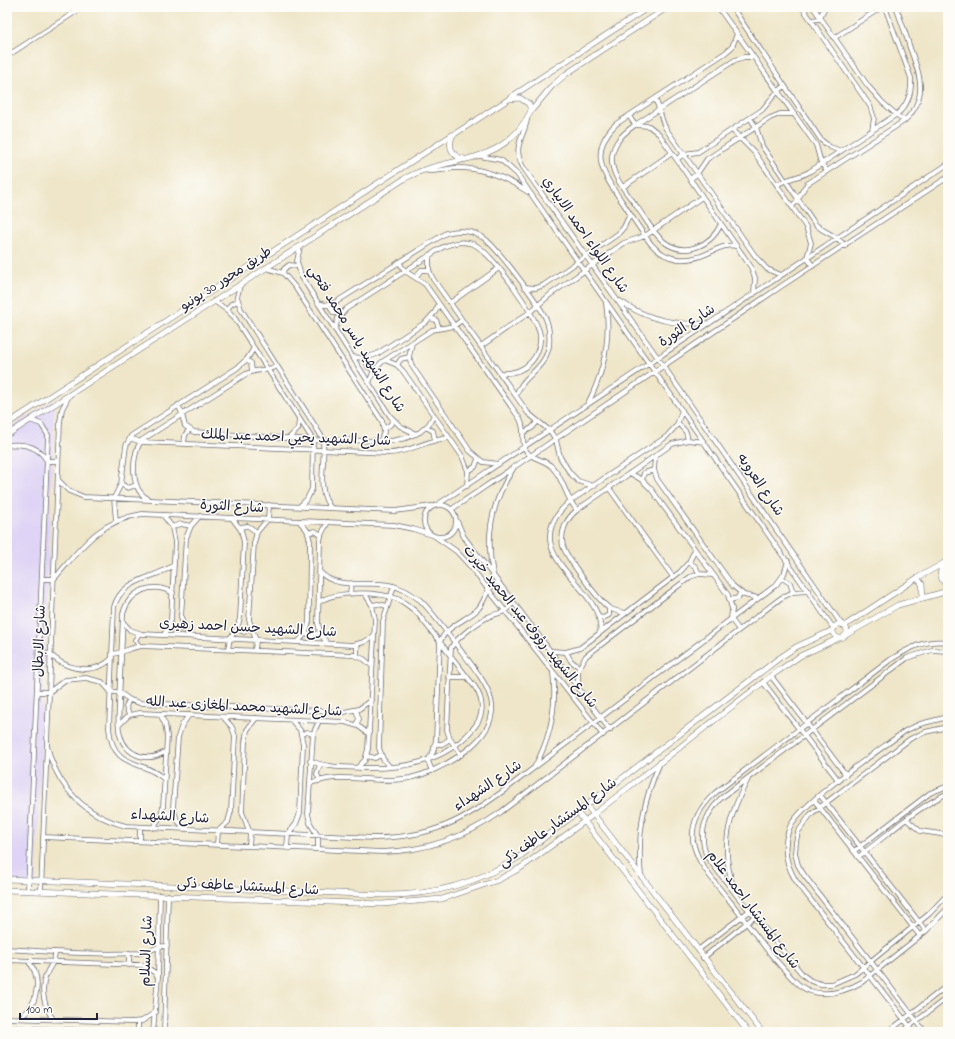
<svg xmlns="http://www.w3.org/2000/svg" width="955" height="1039" font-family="'Indie Flower','Playpen Sans Arabic',sans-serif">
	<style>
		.built { fill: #dfd4f5 }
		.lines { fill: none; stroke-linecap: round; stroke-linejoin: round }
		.minor-casing { stroke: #6a676d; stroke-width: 5.5 }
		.tertiary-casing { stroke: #6a676d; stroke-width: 6 }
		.minor { stroke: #fff; stroke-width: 4 }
		.tertiary { stroke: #fff; stroke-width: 5 }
		.labels { text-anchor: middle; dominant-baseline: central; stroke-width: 3; stroke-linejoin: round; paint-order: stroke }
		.street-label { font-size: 14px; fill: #22223b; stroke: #fdfcf7 }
	</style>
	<rect width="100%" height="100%" fill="#fdfcf7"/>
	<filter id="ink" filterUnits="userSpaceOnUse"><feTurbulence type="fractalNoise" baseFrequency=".025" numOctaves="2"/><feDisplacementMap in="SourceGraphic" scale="8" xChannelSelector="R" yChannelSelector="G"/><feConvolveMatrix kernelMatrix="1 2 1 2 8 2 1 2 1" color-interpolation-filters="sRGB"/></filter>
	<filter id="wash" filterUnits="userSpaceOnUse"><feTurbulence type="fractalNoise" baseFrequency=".012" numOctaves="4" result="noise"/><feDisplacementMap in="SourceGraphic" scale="16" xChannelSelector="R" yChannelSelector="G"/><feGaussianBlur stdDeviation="0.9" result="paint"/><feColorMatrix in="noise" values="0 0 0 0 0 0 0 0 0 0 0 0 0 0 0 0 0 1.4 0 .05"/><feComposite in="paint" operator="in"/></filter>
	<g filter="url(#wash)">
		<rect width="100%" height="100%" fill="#efe6c9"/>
		<path class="built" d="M55 399 36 885 7 884V430Z"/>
	</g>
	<g filter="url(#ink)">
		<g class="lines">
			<g class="minor-casing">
				<path id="minor" d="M718 7 816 145 821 163 827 171
					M732 7 821 140 830 147 841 151
					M802 7 870 106 874 118 872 131
					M813 7 868 86 883 103 904 121
					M811 20 819 19 825 7
					M834 38 882 7
					M7 56 83 7
					M655 99C661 110 660 118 666 129L756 257 767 269 781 275
					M629 116 635 125 649 126 659 134 751 267 755 278 754 294
					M750 118 756 127 762 146 815 224C825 234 835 233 845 246
					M527 120C523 139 512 147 523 167L658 358 842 625
					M732 130 754 152 806 227 811 243 807 258 813 266
					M480 156 501 160 517 174 834 629
					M677 159 684 154 698 152 762 110 777 92 785 86
					M424 170C435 173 444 169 455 168 481 167 507 178 528 192
					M690 179 697 174 707 159 770 118 780 114H793
					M777 185C787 178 798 178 809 172L897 114C908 105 912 93 911 78L885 7
					M623 187 672 153
					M792 206C800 200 800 192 807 184L904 121C929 98 920 75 910 48 906 34 901 21 896 7
					M721 224C711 246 684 258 663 241 653 233 645 218 637 207 627 192 610 176 612 156 614 141 624 133 635 125L735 60 744 57H753
					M736 246C724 244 716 250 706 254 686 263 666 261 651 244 641 231 632 217 623 203 604 176 587 152 616 124L725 53 732 47 737 34
					M300 247 297 261 301 276 390 416 400 426 416 434
					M429 255V270L433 279 528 413 550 431 556 440 560 457 570 473 578 481 593 486
					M399 262 405 271 425 284 520 419C526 431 521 441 525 449 530 460 544 458 552 467 565 480 565 498 577 510
					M266 268 283 273 295 287 382 421 384 432 380 442
					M283 273 284 269 289 265 297 266
					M416 277 421 270H429
					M240 285 237 297 241 309 322 437C328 459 314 488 331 508
					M524 287 536 288 544 285 618 234 624 227 630 214
					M214 301 227 310 234 317 313 440 312 489 307 499 300 506
					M620 301C647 320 678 326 710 323
					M318 303 325 305 336 302 446 233C458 230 471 230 482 237 495 244 540 305 546 319 549 327 550 337 549 346 545 370 522 375 516 396
					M450 303 499 268
					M329 304 333 312 340 315
					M227 310 231 304 238 301
					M430 318 436 320 439 328
					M335 330 338 318 346 309 441 248C451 243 462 240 473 244 490 250 538 317 540 335 541 345 537 356 530 363 522 371 511 374 500 373
					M412 343 409 357 412 366 470 451 483 462 499 464
					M481 346 530 312 551 294 624 243 645 236 702 197
					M352 357 365 358 377 354 426 322 435 312 439 304
					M365 358 368 367 374 370
					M246 360 251 363 252 371
					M385 360 397 365 403 371 462 456 468 471 467 486
					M397 365 401 359 409 357
					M369 383 374 370 382 362 432 330 454 326 462 320
					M178 405 181 411 185 426 194 432 313 440 391 441 406 438 420 432 429 424 434 415
					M587 405C604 373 611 339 606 303
					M678 423 686 432 688 440
					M426 427 433 431 435 440
					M385 428 390 425 393 420
					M524 432 532 428 538 421
					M130 438 141 442 388 453C410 453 427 439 449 438
					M289 438 298 429 299 419
					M184 444 185 435 189 430
					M7 445C23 443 39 446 47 461H58
					M655 456 654 470 657 479 733 586 744 595 758 598
					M468 471 475 467 478 459
					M630 473 642 480 651 489 728 595 732 609 731 619 739 630
					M58 480 69 491 84 497 395 511 432 506
					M642 480 644 473 654 470
					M121 484 128 488 136 485
					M609 488 673 577
					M147 498C130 489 131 454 142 440L246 374C258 368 265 372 277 366
					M424 521a16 16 0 1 1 32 0a16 16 0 1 1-32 0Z
					M437 505 948 164
					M452 509 780 287 948 177
					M163 515 172 527 175 542 171 620 164 635
					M116 521 114 498 121 484 126 446 131 436 237 368 247 359 254 348
					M457 521 464 537 610 730
					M172 527 181 524 191 526
					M239 527 248 526 257 532
					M308 533 315 531 321 535
					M436 537 456 551 469 565 603 735
					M689 562 696 567 699 574
					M493 574C485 537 492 501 513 469
					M782 578 790 583 793 592
					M42 579H54C81 548 98 521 142 514L394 525 413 529 432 535
					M350 594 351 583
					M730 600 738 598 740 593
					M372 605 378 604 387 606
					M626 613C620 612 614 611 609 608 599 601 566 557 563 546 560 532 566 519 577 510L672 444 688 440 704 442
					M599 617 603 618 609 615V608
					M123 622 130 630 142 634 353 645 364 642 374 636
					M169 627 175 630 184 628
					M237 629 244 632 251 627
					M306 633 312 636 320 632
					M600 633C607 586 510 556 569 502L666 437 677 425 682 410
					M190 636 184 628 181 617 186 538 191 526 200 516
					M298 642 306 633 309 622 310 541 307 530 299 521
					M948 642C925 639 909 648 890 660L715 793C701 806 691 822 693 841 694 848 697 855 700 861 709 877 722 891 733 905 753 931 773 960 797 983 800 986 805 989 810 991 828 997 846 991 862 982L926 931 948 908
					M327 643 320 633 318 623 320 540 322 533 328 522
					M357 644V656
					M139 646 135 640 139 634
					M228 649 230 638 237 629 240 618 244 542 241 530 232 518
					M255 650 256 640 249 620 254 543 257 532 268 519 269 505
					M552 651 566 652 580 648 680 572 689 562 695 550
					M948 651 932 650 907 658 720 799C704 817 698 833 707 857L738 897 803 975 811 981 821 984H832L855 974 929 914 948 894
					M39 652C55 654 51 658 64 664 79 671 99 672 112 658
					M566 652 571 661 579 667
					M112 654C123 653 131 647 142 646L353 655 364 659 372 666
					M771 676 846 775
					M449 677H467
					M763 682 839 781
					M578 686V670L586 656 690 577 699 574 713 575
					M37 692H49L65 680 86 678 102 682 110 691 120 693 130 700 140 703 344 712 359 709 371 700
					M129 699 126 707 129 715
					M356 710 359 719 356 725
					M119 725 129 715 140 713 345 722 358 726 369 734
					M302 734 307 732 313 734
					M435 744H442L450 739
					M47 746C57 787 85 816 126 826L374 838C432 838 465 820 510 786L776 585 784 574 788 561
					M166 751C158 757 150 759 140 756 130 753 123 745 120 735 117 725 119 714 119 704 120 674 122 644 123 614 129 591 152 581 173 593
					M461 755 450 739 447 730 451 648C455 639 478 622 488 617 498 612 509 614 513 601
					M367 756 375 758 381 755
					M310 761C330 768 341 767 362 768 402 769 443 763 471 731 484 718 485 702 475 687L418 614C412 608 405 603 398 599 378 592 337 590 319 602
					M535 766C551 737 557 706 553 673
					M358 767 365 760 368 749 375 620 372 605 365 594
					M390 767 383 759 379 748 383 621 394 586
					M432 771 428 761 433 752 436 740 440 642C446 626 467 620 478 609 486 600 486 587 498 582
					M164 779C142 758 113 771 109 728L114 607C122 578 153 580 174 565
					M320 781 317 774 320 764
					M310 783C318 781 328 778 337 778 361 777 385 783 410 778 431 773 450 763 467 750 514 713 486 683 458 647 446 631 434 614 420 600 410 593 401 587 389 585 367 581 336 590 320 572
					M820 795 926 931
					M814 800 920 936
					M906 819 920 831 948 835
					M153 828 159 819 163 808 167 736 165 724 160 714
					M185 829 177 820 173 808 178 737 182 725 189 715
					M43 837 382 852C426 851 466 837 501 812L781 598 793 592 809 591
					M140 841V827
					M217 845 218 831 228 822 231 811 235 736 232 727 223 717
					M249 846 250 833 242 812 245 742 247 730 256 718
					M287 848 288 834 296 824 300 813 303 744 300 730 291 720
					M318 849V836L310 823 308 814 313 734 319 721
					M854 851 930 793 948 786
					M858 857C888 835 914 809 948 793
					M641 876C637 835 643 800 660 763
					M28 890 48 435 41 424 30 420
					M41 891 60 422 62 409 69 396
					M735 891C719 849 728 817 748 779
					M7 949C51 952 96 955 140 953 151 952 157 945 167 946
					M698 950 749 911
					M703 958 754 917
					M7 960 142 965 154 972 158 977
					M129 965V953
					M7 1018 131 1022 142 1021 156 1012
					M19 1018C38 1007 43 977 28 961
					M54 1020C44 1008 40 989 46 975 50 964 55 964 55 952
					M7 1028 121 1032
					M138 1032V1022
					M153 1032 158 977 160 895
					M164 1032 168 895
					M888 1032 948 985
					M902 1032 948 997
					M914 1032 796 881C786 865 782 848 789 829 798 804 880 750 905 731L920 724 948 717
					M925 1032 804 875 798 865 795 853 796 842 798 832 811 814 910 739 925 732 948 727"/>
			</g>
			<g class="tertiary-casing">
				<path id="tertiary" d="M511 97 649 7
					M531 111 552 86 566 74 668 7
					M7 424 452 135
					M7 435 404 179C452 152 501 170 531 111L529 104 520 98 509 99 453 135C447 146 452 157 465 159
					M948 559C938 568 938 578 948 587
					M917 578 922 584 923 597
					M833 631a7 7 0 1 1 14 0a7 7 0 1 1-14 0Z
					M844 626 917 578 944 563
					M844 636 898 605 948 591
					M587 806 762 1032
					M578 813 748 1032
					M7 879 383 895C432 896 478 883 519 857L778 659 796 647 833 630
					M7 890 382 904 442 899 498 880 522 867 593 815 771 676 800 656 839 638"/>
			</g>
			<use href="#minor" class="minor"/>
			<use href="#tertiary" class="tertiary"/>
		</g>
	</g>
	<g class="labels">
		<g class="street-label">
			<text transform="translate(585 235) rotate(55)">شارع اللواء احمد الابياري</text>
			<text transform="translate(226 279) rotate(-33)">طريق محور 30 يونيو</text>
			<text transform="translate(687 326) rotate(-34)">شارع الثورة</text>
			<text transform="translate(356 339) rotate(58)">شارع الشهيد ياسر محمد فتحي</text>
			<text transform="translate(296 438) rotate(2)">شارع الشهيد يحيي احمد عبد الملك</text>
			<text transform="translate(760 485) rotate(56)">شارع العروبه</text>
			<text transform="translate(232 507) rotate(3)">شارع الثورة</text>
			<text transform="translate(530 627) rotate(51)">شارع الشهيد رؤوف عبد الحميد خيرت</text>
			<text transform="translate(248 628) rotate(3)">شارع الشهيد حسن احمد زهيرى</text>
			<text transform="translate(40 641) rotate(-88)">شارع الابطال</text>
			<text transform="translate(244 707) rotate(3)">شارع الشهيد محمد المغازى عبد الله</text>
			<text transform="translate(488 786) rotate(-34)">شارع الشهداء</text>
			<text transform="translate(170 817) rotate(3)">شارع الشهداء</text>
			<text transform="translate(558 823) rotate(-36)">شارع المستشار عاطف ذكى</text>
			<text transform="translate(248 887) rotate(3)">شارع المستشار عاطف ذكى</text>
			<text transform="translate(753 910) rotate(53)">شارع المستشار احمد علام</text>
			<text transform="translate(147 951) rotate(-88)">شارع السلام</text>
		</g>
	</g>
	<rect width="955" height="1039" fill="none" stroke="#fdfcf7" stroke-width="24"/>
	<path d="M20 1013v6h77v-6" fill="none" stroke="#22223b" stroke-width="2"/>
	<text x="26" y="1013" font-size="12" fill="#22223b" stroke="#fdfcf7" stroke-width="3" paint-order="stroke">100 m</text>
</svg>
